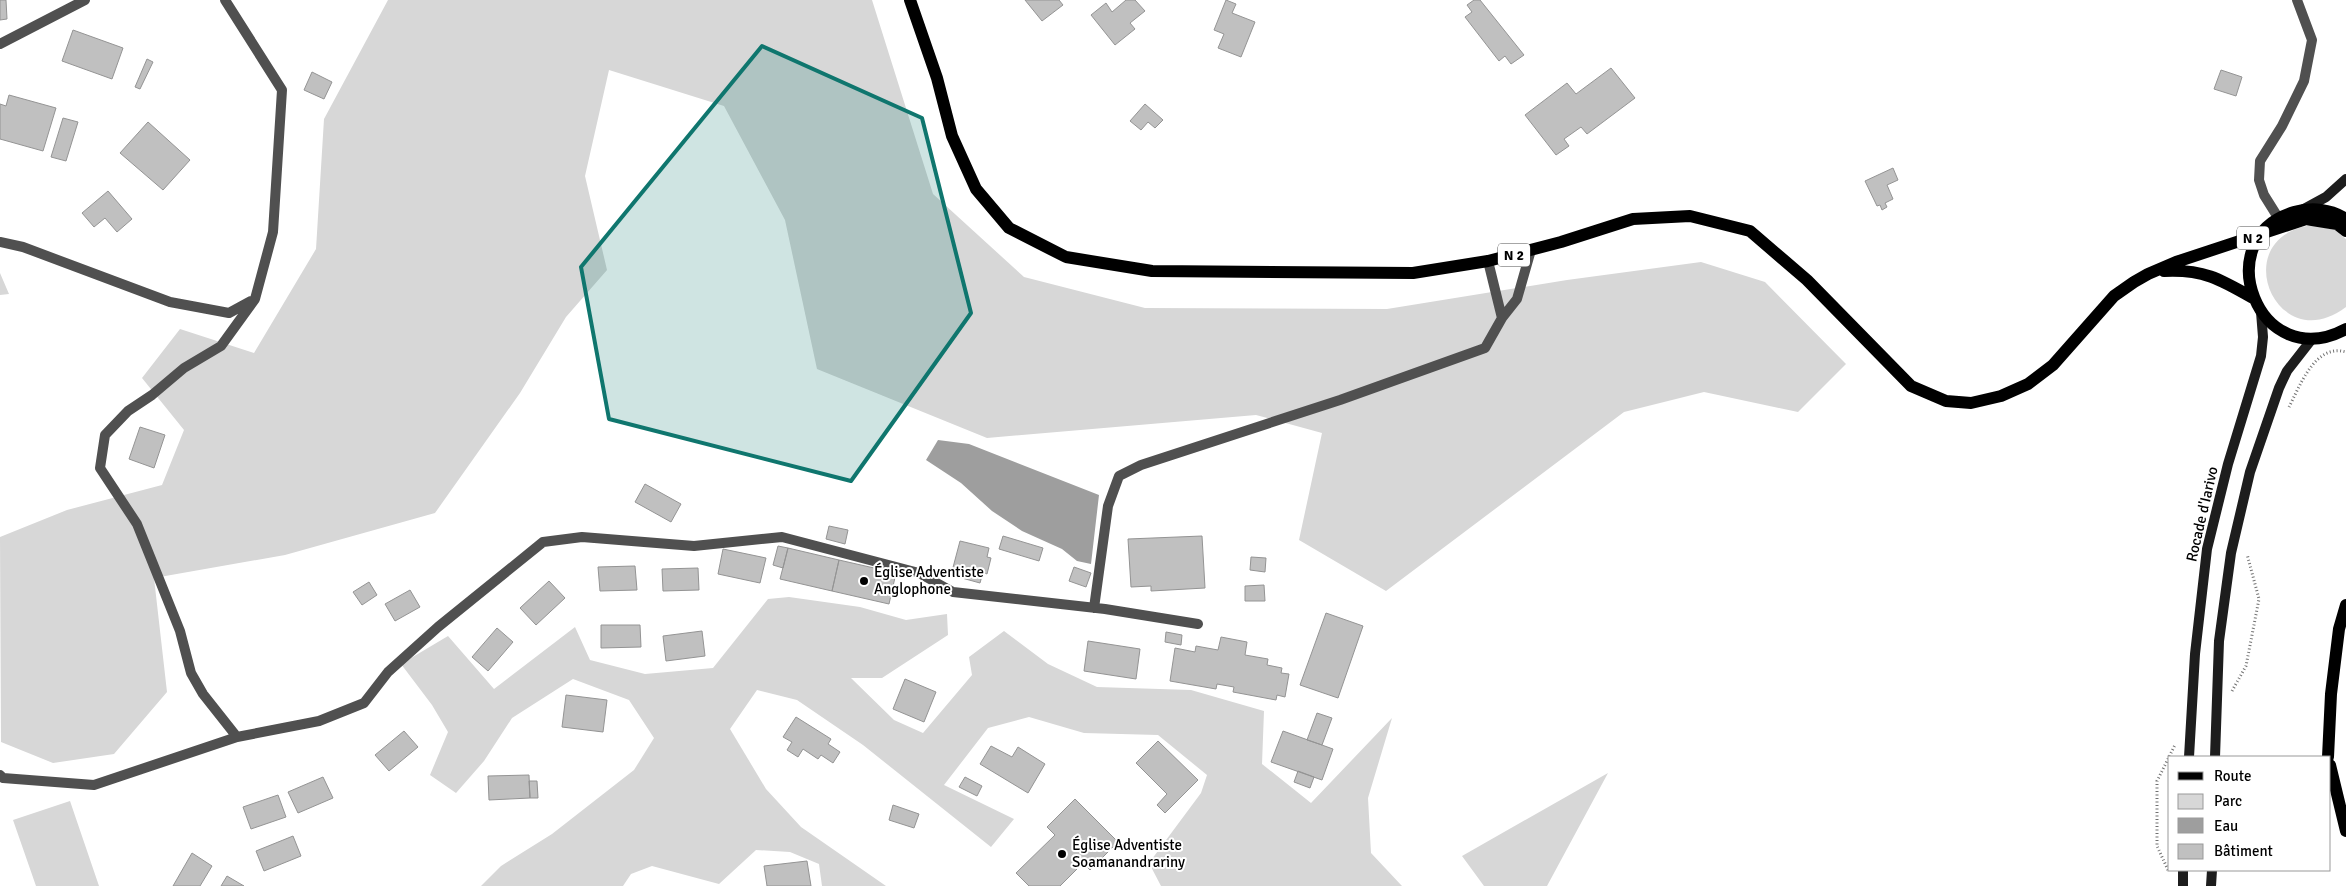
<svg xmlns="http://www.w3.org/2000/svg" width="2346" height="886" font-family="Signika,sans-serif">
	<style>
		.green { fill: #d7d7d7 }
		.water { fill: #9e9e9e }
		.building { fill: #c0c0c0; stroke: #949494 }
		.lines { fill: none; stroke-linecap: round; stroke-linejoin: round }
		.path { stroke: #727272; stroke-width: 3; stroke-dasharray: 1 2.5; stroke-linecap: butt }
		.minor { stroke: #505050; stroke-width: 10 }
		.secondary { stroke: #1d1d1d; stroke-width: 10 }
		.primary { stroke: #000; stroke-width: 12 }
		.marked { fill: #0f766e; fill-opacity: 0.2; stroke: #0f766e; stroke-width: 4; stroke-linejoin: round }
		.poi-dot { fill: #000; stroke: #fff; stroke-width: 2 }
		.labels { text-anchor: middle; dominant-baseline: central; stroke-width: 4; stroke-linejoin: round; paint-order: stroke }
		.shield { fill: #fff; stroke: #4c4c4c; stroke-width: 1 }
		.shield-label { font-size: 14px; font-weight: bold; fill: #000 }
		.street-label { font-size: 15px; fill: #000; stroke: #fff }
		.poi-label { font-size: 15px; fill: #000; stroke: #fff; text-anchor: start }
	</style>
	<rect width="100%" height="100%" fill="#fff"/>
	<path class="green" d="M388 0H872L933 194 1024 277 1145 308 1387 309 1567 280 1701 262 1765 282 1846 364 1798 412 1704 392 1624 412 1386 591 1299 540 1322 433 1256 415 987 438 817 369 785 220 724 106 609 70 585 176 607 270 566 317 520 393 435 513 285 555 154 578 167 692 114 754 53 763 1 742 0 537 67 510 162 485 184 430 142 378 180 329 254 353 316 249 324 119Z
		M2312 225 2335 230 2346 239V307C2276 360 2225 237 2312 225Z
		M0 273 9 294 0 295Z
		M789 597 860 607 906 620 947 614 948 635 882 678H851L894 720 923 733 972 675 969 657 1004 631 1048 664 1097 687 1191 690 1264 711 1262 764 1311 803 1392 718 1368 798 1371 853 1402 886H1161L1149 863 1201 793 1207 775 1158 735 1084 733 1029 717 988 728 944 785 1014 819 991 847 863 745 797 700 757 690 730 729 766 789 801 827 886 886H822L819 864 790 852 756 850 719 884 652 866 631 874 623 886H481L501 866 552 834 634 770 654 738 629 700 573 679 512 718 484 761 456 793 430 775 448 732 432 705 401 664 448 636 494 689 575 627 590 660 645 674 713 668 768 599Z
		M1608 773 1547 886H1484L1462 856Z
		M70 801 99 886H36L13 820Z"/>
	<path class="water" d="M938 440 969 444 1099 495 1091 564 1077 561 1062 549 1022 531 992 511 961 483 926 460Z"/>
	<path class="building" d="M0 0H6L7 19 0 20Z
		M1025 0H1059L1063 5 1042 21Z
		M1126 0H1135L1145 11 1130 23 1135 29 1115 45 1091 15 1106 3 1112 12Z
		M1226 0 1236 4 1232 13 1255 22 1241 57 1218 48 1224 34 1214 30Z
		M1474 0H1480L1524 55 1511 64 1505 56 1499 61 1465 17 1472 12 1467 5Z
		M73 30 123 48 112 79 62 61Z
		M147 59 153 62 140 89 135 87Z
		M1611 68 1635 98 1587 134 1581 127 1564 139 1569 146 1556 155 1525 115 1567 83 1576 94Z
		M2221 70 2242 77 2236 96 2214 89Z
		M312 72 332 82 324 99 304 90Z
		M9 95 56 108 43 151 0 139V104L6 106Z
		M1145 104 1163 120 1155 128 1148 122 1141 130 1130 121Z
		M63 118 78 122 66 161 51 157Z
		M148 122 190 160 163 190 120 153Z
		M1893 168 1898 180 1887 185 1893 199 1885 203 1887 207 1882 210 1880 205 1877 206 1865 181Z
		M108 191 132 219 117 232 105 218 94 227 82 213Z
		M140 427 165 435 154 468 129 459Z
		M645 484 681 504 671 522 635 502Z
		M829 526 848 530 845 544 826 539Z
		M1003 536 1043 548 1039 561 999 549Z
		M1202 536 1205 588 1151 591V586L1131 587 1128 539Z
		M960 541 989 548 987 557 991 558 987 574 983 572 980 583 951 575Z
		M778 546 788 548 783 568 773 565Z
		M788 548 839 560 832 591 780 579Z
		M723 549 766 558 760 583 718 574Z
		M1251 557 1266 558 1265 572 1250 570Z
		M839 560 896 573 889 604 832 591Z
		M635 566 637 590 600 591 598 567Z
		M1074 567 1091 573 1086 587 1069 581Z
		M698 568 699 590 663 591 662 569Z
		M549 581 565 598 536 625 520 608Z
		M369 582 377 595 362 605 353 592Z
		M1264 585 1265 601H1245V586Z
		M410 590 420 607 395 621 385 604Z
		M1326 613 1363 626 1338 698 1300 685Z
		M601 625H640L641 647 601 648Z
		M497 628 513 642 488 671 472 657Z
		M702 631 705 656 666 661 663 636Z
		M1166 632 1182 635 1181 645 1165 642Z
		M1221 637 1247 642 1245 655 1268 659 1267 665 1282 668 1281 673 1289 674 1285 697 1277 695 1276 700 1233 692 1234 687 1217 684 1216 689 1170 681 1175 648 1195 652 1196 646 1218 650Z
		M1088 641 1140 649 1136 679 1084 671Z
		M905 679 936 692 924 722 893 709Z
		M566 695 607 700 603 732 562 727Z
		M1317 713 1332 718 1322 745 1307 740Z
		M796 717 831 739 828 744 840 752 833 763 821 755 818 759 803 749 798 757 787 750 792 742 783 737Z
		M404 731 418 747 389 771 375 755Z
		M1283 731 1333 749 1322 780 1271 762Z
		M1158 741 1198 780 1165 813 1157 805 1167 794 1136 763Z
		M991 746 1012 757 1018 747 1045 764 1028 793 980 764Z
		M1298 771 1314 777 1310 788 1294 782Z
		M529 775 530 798 489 800 488 776Z
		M323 777 333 798 298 813 288 792Z
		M965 777 982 786 977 796 959 787Z
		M529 781H537L538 798H530Z
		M278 795 286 817 251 829 243 807Z
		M1075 799 1118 842 1090 870 1083 863 1060 886H1029L1016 873 1055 835 1047 827Z
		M893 805 919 814 914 828 889 820Z
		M293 836 301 856 264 871 256 851Z
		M192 853 212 866 200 886H173Z
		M807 861 811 886H767L764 866Z
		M227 876 244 886H221Z"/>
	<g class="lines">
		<path class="path" d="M2289 407C2300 386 2315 343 2346 352
			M2232 691 2246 666 2259 599 2247 554
			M2168 870 2157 846V781L2175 745"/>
		<path class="minor" d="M225 0 282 90 273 232 255 299 221 346 184 368 152 395 128 411 105 435 100 468 137 524 180 631 191 673 203 694 237 737
			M0 44 85 0
			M2279 219 2264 195 2259 180 2260 161 2282 126 2304 81 2312 40 2297 0
			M0 242 23 247 170 302 229 313 251 301
			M1488 261 1502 318 1517 299 1531 250
			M1094 608 1108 506 1119 476 1141 465 1340 400 1485 348 1502 318
			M0 775 3 778 94 785 237 737 319 721 364 703 388 672 438 627 543 542 582 537 694 546 782 537 919 573 953 592 1105 609 1198 624"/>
		<path class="secondary" d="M2304 209 2326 197 2346 179
			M2189 757 2195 654 2207 549 2228 464 2261 356 2263 337 2261 312
			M2215 757 2219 641 2231 553 2250 472 2279 388 2287 371 2312 339
			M2183 886V870
			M2211 886 2212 870"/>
		<path class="primary" d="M910 0 937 78 952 136 976 189 1009 228 1066 257 1152 271 1413 273 1488 261 1561 242 1633 219 1690 216 1750 231 1807 280 1911 386 1946 401 1971 403 2001 396 2028 384 2053 365 2114 296 2134 282 2148 274 2176 262 2306 219 2337 224 2346 231
			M2346 219C2331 209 2312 207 2294 212 2207 238 2258 376 2346 329
			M2164 271C2203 269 2220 279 2253 298
			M2328 757 2331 694 2339 629 2346 605
			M2330 765 2346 831"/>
	</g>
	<path class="marked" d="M762 46 922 118 971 313 851 481 609 419 581 267Z"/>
	<g class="poi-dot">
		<circle cx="864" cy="581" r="5"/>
		<circle cx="1062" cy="854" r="5"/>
	</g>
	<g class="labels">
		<g class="shield">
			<rect x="2237" y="226.5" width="32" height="23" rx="4"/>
			<rect x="1498" y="243.5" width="32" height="23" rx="4"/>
		</g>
		<g class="shield-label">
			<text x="2253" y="238">N 2</text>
			<text x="1514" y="255">N 2</text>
		</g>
		<g class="street-label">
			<text transform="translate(2202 514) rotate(-77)">Rocade d'Iarivo</text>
		</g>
		<g class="poi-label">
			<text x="874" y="572">Église Adventiste<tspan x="874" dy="17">Anglophone</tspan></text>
			<text x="1072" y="845">Église Adventiste<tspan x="1072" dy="17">Soamanandrariny</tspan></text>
		</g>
	</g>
	<rect x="2168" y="756" width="162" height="115" fill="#ffffff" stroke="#999999"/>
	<rect x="2178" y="772" width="25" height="8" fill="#000000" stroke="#999999"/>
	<text x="2214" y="781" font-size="15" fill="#000000">Route</text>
	<rect x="2178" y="794" width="25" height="15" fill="#d7d7d7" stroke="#999999"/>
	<text x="2214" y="806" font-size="15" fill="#000000">Parc</text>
	<rect x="2178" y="818" width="25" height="15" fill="#9e9e9e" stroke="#999999"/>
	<text x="2214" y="831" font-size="15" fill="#000000">Eau</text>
	<rect x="2178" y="844" width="25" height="15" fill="#c0c0c0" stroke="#999999"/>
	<text x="2214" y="856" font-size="15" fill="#000000">Bâtiment</text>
</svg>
